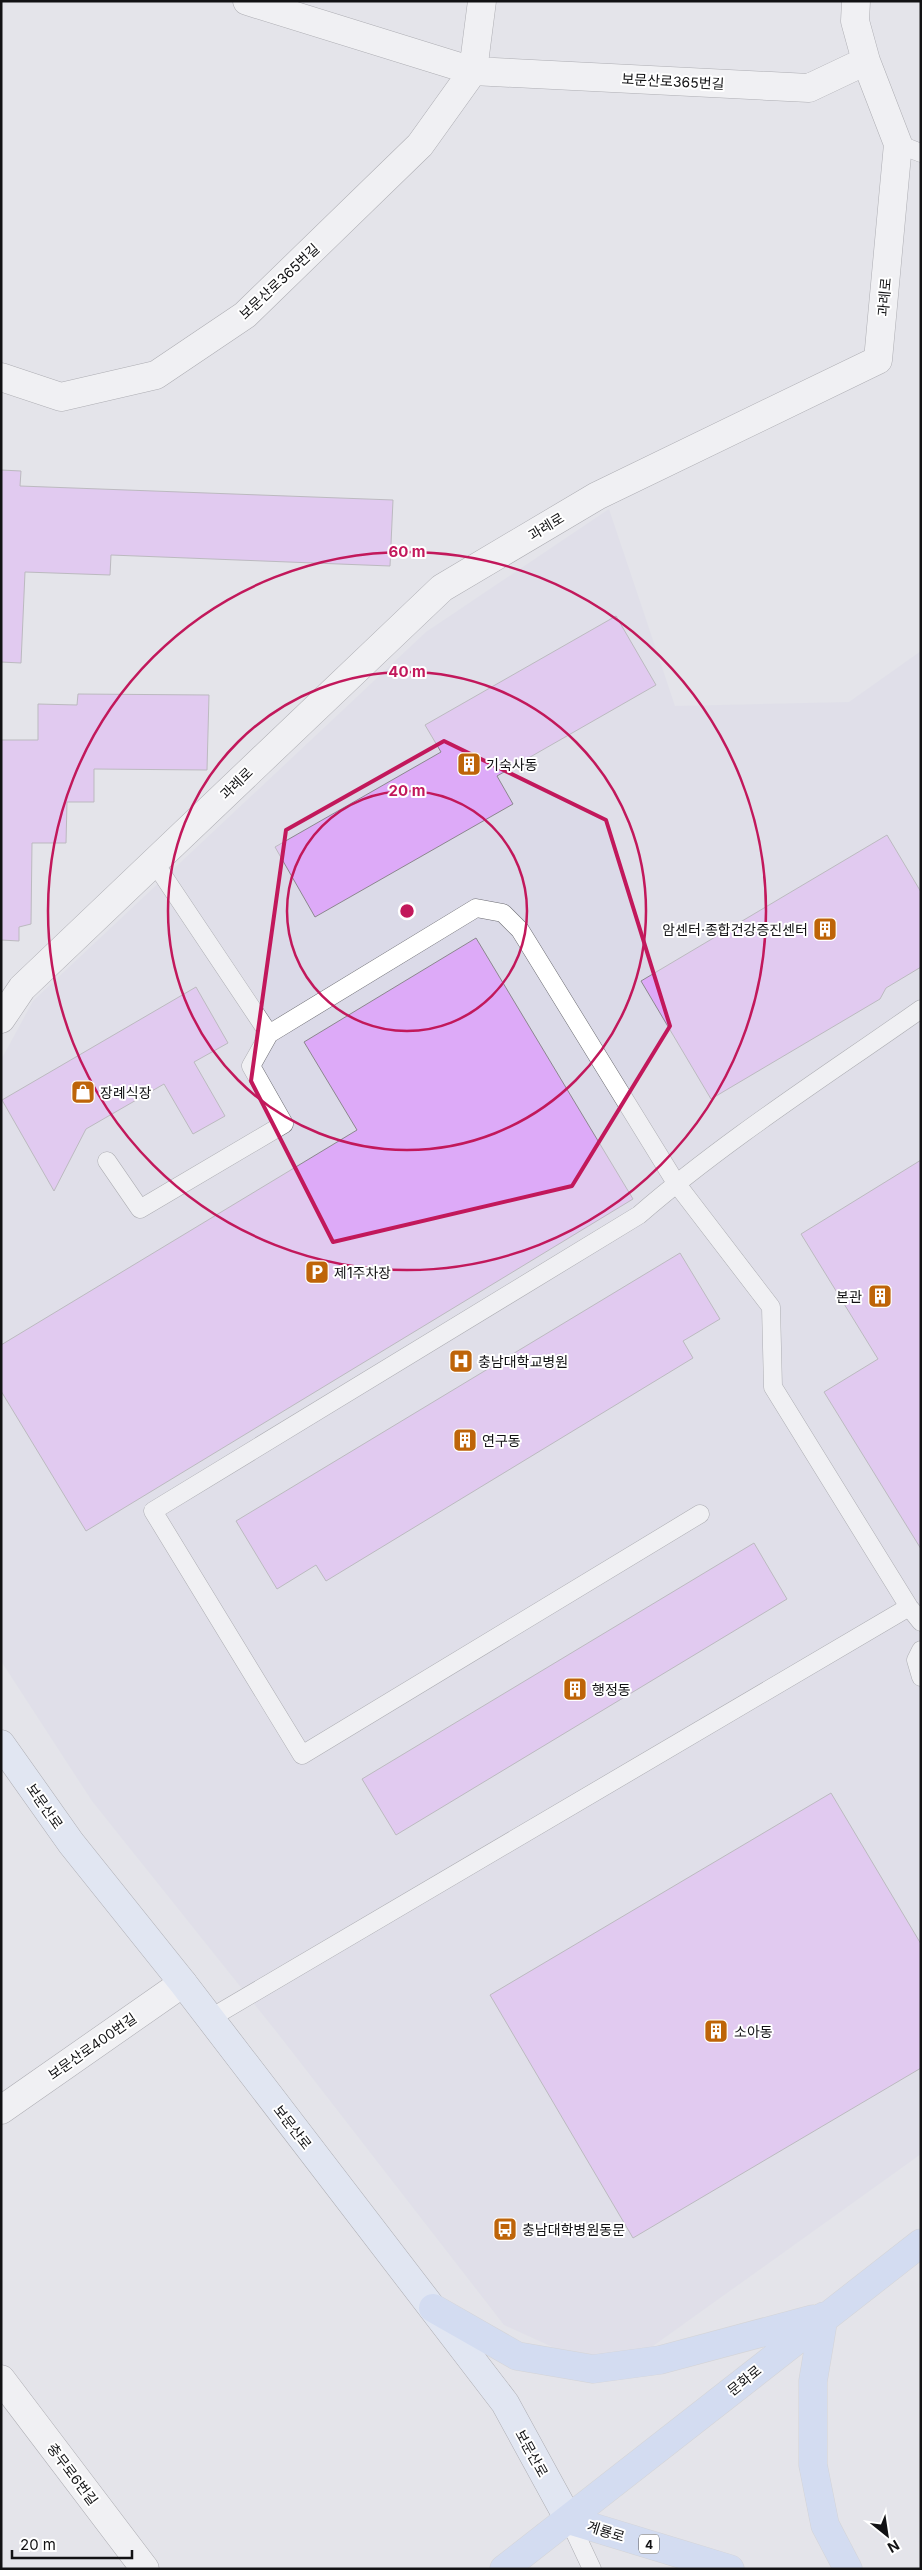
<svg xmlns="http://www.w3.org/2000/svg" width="922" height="2570" font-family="Inter,'Noto Sans KR',sans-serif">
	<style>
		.built { fill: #dbdae8 }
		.building { fill: #ddaaf8; stroke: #8b878d }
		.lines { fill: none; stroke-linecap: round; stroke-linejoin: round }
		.lane-casing { stroke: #6c6c72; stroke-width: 19 }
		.street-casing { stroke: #6c6c72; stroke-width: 29 }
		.secondary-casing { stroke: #6c6c72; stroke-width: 29 }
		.primary-casing { stroke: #c1c1c2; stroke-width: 29 }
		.lane { stroke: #fff; stroke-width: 18 }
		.street { stroke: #fff; stroke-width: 28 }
		.secondary { stroke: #dee9fd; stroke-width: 28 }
		.primary { stroke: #bed3fa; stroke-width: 28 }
		.marked { fill: none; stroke: #c2185b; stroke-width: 4; stroke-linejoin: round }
		.ring { fill: none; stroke: #c2185b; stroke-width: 2.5 }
		.labels { text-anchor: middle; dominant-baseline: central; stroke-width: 4; stroke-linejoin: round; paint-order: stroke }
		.shield { fill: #fff; stroke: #59595a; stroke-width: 1 }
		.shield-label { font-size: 12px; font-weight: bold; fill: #121214 }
		.street-label { font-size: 14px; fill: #121214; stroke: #fff }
		.poi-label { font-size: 14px; fill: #121214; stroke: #fff; text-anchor: start }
		.centre { fill: #c2185b; stroke: #fff; stroke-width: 2.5 }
		.ring-label { font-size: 15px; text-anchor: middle; font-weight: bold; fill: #c2185b; stroke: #fff; stroke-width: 4; stroke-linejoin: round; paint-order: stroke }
	</style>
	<rect width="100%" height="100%" fill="#e4e4ea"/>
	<path class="built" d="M609 509 675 706 849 702 921 651V2154L646 2351 581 2360 504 2325 279 2035 92 1801 1 1661V1060L33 1001 426 632Z"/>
	<path class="building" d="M1 470 21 471 20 486 393 500 390 566 111 555 110 575 25 572 21 663 1 662Z
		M616 616 656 685 497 776 513 804 315 917 275 847 441 752 425 725Z
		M78 694 209 695 207 770 94 769V802H67L66 843H32L31 924 19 927V941L1 940V740H38V704L77 705Z
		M887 835 921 892V967L886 988 880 999 711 1099 641 981Z
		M476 938 633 1199 86 1531 1 1391V1345L357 1130 304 1042Z
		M196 987 228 1043 194 1062 225 1116 193 1134 164 1084 86 1129 54 1191 2 1100Z
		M921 1160V1549L824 1392 878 1359 801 1234Z
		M680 1253 720 1319 683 1341 693 1358 326 1581 316 1565 277 1589 236 1521Z
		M754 1543 787 1599 396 1835 362 1779Z
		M831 1793 921 1944V2068L633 2238 490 1995Z"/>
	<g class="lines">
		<g class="lane-casing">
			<path id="lane" d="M898 144 921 153
				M154 862 269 1034 476 908 503 913 520 930 676 1183 771 1307 773 1387 909 1607 921 1622
				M107 1161 140 1209 284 1124 251 1066 269 1034
				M700 1514 302 1755 153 1511 639 1215C727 1139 826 1076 921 1009
				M921 1650 916 1660 921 1677
				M209 2019 909 1607
				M569 2520 592 2569"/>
		</g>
		<g class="street-casing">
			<path id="street" d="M247 1 473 71 809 88 866 61
				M1 377 61 397 156 375 245 315 420 145 473 71 482 1
				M1 1019 22 988 442 588 597 496 878 360 898 144 866 61 855 21 856 1
				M1 2110 183 1983
				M1 2379 145 2569"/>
		</g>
		<g class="secondary-casing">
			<path id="secondary" d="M1 1744 71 1843 183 1983 505 2403 569 2520"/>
		</g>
		<g class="primary-casing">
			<path id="primary" d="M433 2308 517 2356 593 2369 660 2360 813 2319
				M824 2316 813 2381V2465L825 2525 848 2569
				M569 2520 730 2569
				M504 2569 921 2243"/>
		</g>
		<use href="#lane" class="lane"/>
		<use href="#street" class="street"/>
		<use href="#secondary" class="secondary"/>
		<use href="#primary" class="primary"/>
	</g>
	<path d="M0 0H922V2570H0ZM444 741 606 820 670 1026 572 1186 333 1242 251 1081 286 830Z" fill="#e4e4ea" fill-opacity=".55" fill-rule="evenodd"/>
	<path class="marked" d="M444 741 606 820 670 1026 572 1186 333 1242 251 1081 286 830Z"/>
	<g class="ring">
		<circle cx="407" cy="911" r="120"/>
		<circle cx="407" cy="911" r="239"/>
		<circle cx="407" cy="911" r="359"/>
	</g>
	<defs>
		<g id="building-square" transform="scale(1.25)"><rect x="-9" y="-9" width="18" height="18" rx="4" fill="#be6408" stroke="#fff"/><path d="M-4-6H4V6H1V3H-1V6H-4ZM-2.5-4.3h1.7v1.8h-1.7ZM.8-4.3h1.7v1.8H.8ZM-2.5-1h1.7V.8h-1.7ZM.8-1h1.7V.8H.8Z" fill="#fff"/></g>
		<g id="shop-square" transform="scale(1.25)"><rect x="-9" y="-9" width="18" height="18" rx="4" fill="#be6408" stroke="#fff"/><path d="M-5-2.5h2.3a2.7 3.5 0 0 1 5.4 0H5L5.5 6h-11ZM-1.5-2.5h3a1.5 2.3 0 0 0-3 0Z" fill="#fff"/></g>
		<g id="parking-square" transform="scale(1.25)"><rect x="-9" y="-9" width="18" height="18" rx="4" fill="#be6408" stroke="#fff"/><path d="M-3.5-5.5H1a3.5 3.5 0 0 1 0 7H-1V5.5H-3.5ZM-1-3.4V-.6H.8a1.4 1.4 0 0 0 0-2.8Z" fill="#fff"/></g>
		<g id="hospital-square" transform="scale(1.25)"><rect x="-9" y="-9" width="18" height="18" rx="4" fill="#be6408" stroke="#fff"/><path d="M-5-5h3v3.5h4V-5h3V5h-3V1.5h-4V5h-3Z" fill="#fff"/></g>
		<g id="bus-square" transform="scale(1.25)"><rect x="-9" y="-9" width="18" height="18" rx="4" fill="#be6408" stroke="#fff"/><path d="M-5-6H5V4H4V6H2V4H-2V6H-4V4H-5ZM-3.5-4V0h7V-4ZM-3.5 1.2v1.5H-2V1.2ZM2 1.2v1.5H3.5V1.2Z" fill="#fff"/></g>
	</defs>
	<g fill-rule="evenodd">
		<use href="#building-square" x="469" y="764"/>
		<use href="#building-square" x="825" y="929"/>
		<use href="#shop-square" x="83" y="1092"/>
		<use href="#parking-square" x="317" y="1272"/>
		<use href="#building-square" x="880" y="1296"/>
		<use href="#hospital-square" x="461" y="1361"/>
		<use href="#building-square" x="465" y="1440"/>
		<use href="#building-square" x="575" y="1689"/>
		<use href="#building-square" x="716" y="2031"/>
		<use href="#bus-square" x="505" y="2229"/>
	</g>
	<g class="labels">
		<rect class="shield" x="639" y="2534.5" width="20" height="19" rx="4"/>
		<g class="shield-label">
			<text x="649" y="2544">4</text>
		</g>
		<g class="street-label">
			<text transform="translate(673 81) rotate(3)">보문산로365번길</text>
			<text transform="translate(279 281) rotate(-43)">보문산로365번길</text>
			<text transform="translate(884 297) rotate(-85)">과례로</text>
			<text transform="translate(546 526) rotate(-31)">과례로</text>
			<text transform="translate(236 783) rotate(-44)">과례로</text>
			<text transform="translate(45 1806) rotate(55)">보문산로</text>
			<text transform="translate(92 2046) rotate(-35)">보문산로400번길</text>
			<text transform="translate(293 2127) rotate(52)">보문산로</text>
			<text transform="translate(744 2380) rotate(-39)">문화로</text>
			<text transform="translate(532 2453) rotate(61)">보문산로</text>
			<text transform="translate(73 2474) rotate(53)">충무로6번길</text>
			<text transform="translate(606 2531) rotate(17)">계룡로</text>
		</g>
		<g class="poi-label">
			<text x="486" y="764">기숙사동</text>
			<text x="808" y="929" text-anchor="end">암센터·종합건강증진센터</text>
			<text x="100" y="1092">장례식장</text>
			<text x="334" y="1272">제1주차장</text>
			<text x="862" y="1296" text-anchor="end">본관</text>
			<text x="478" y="1361">충남대학교병원</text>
			<text x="482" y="1440">연구동</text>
			<text x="592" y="1689">행정동</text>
			<text x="734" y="2031">소아동</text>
			<text x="522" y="2229">충남대학병원동문</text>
		</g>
	</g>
	<circle cx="407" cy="911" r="8" class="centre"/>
	<g class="ring-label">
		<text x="407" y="557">60 m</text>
		<text x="407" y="677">40 m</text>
		<text x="407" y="796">20 m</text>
	</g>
	<rect width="922" height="2570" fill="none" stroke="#121214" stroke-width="5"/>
	<g transform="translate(887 2535) rotate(150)" stroke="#ffffff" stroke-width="4" paint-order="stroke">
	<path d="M0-4L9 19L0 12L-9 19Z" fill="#121214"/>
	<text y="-8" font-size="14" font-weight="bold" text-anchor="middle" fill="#121214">N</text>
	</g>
	<path d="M12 2550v8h120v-8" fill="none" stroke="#121214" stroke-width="2.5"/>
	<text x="20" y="2550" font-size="15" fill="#121214" stroke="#ffffff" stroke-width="4" paint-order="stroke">20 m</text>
</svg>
